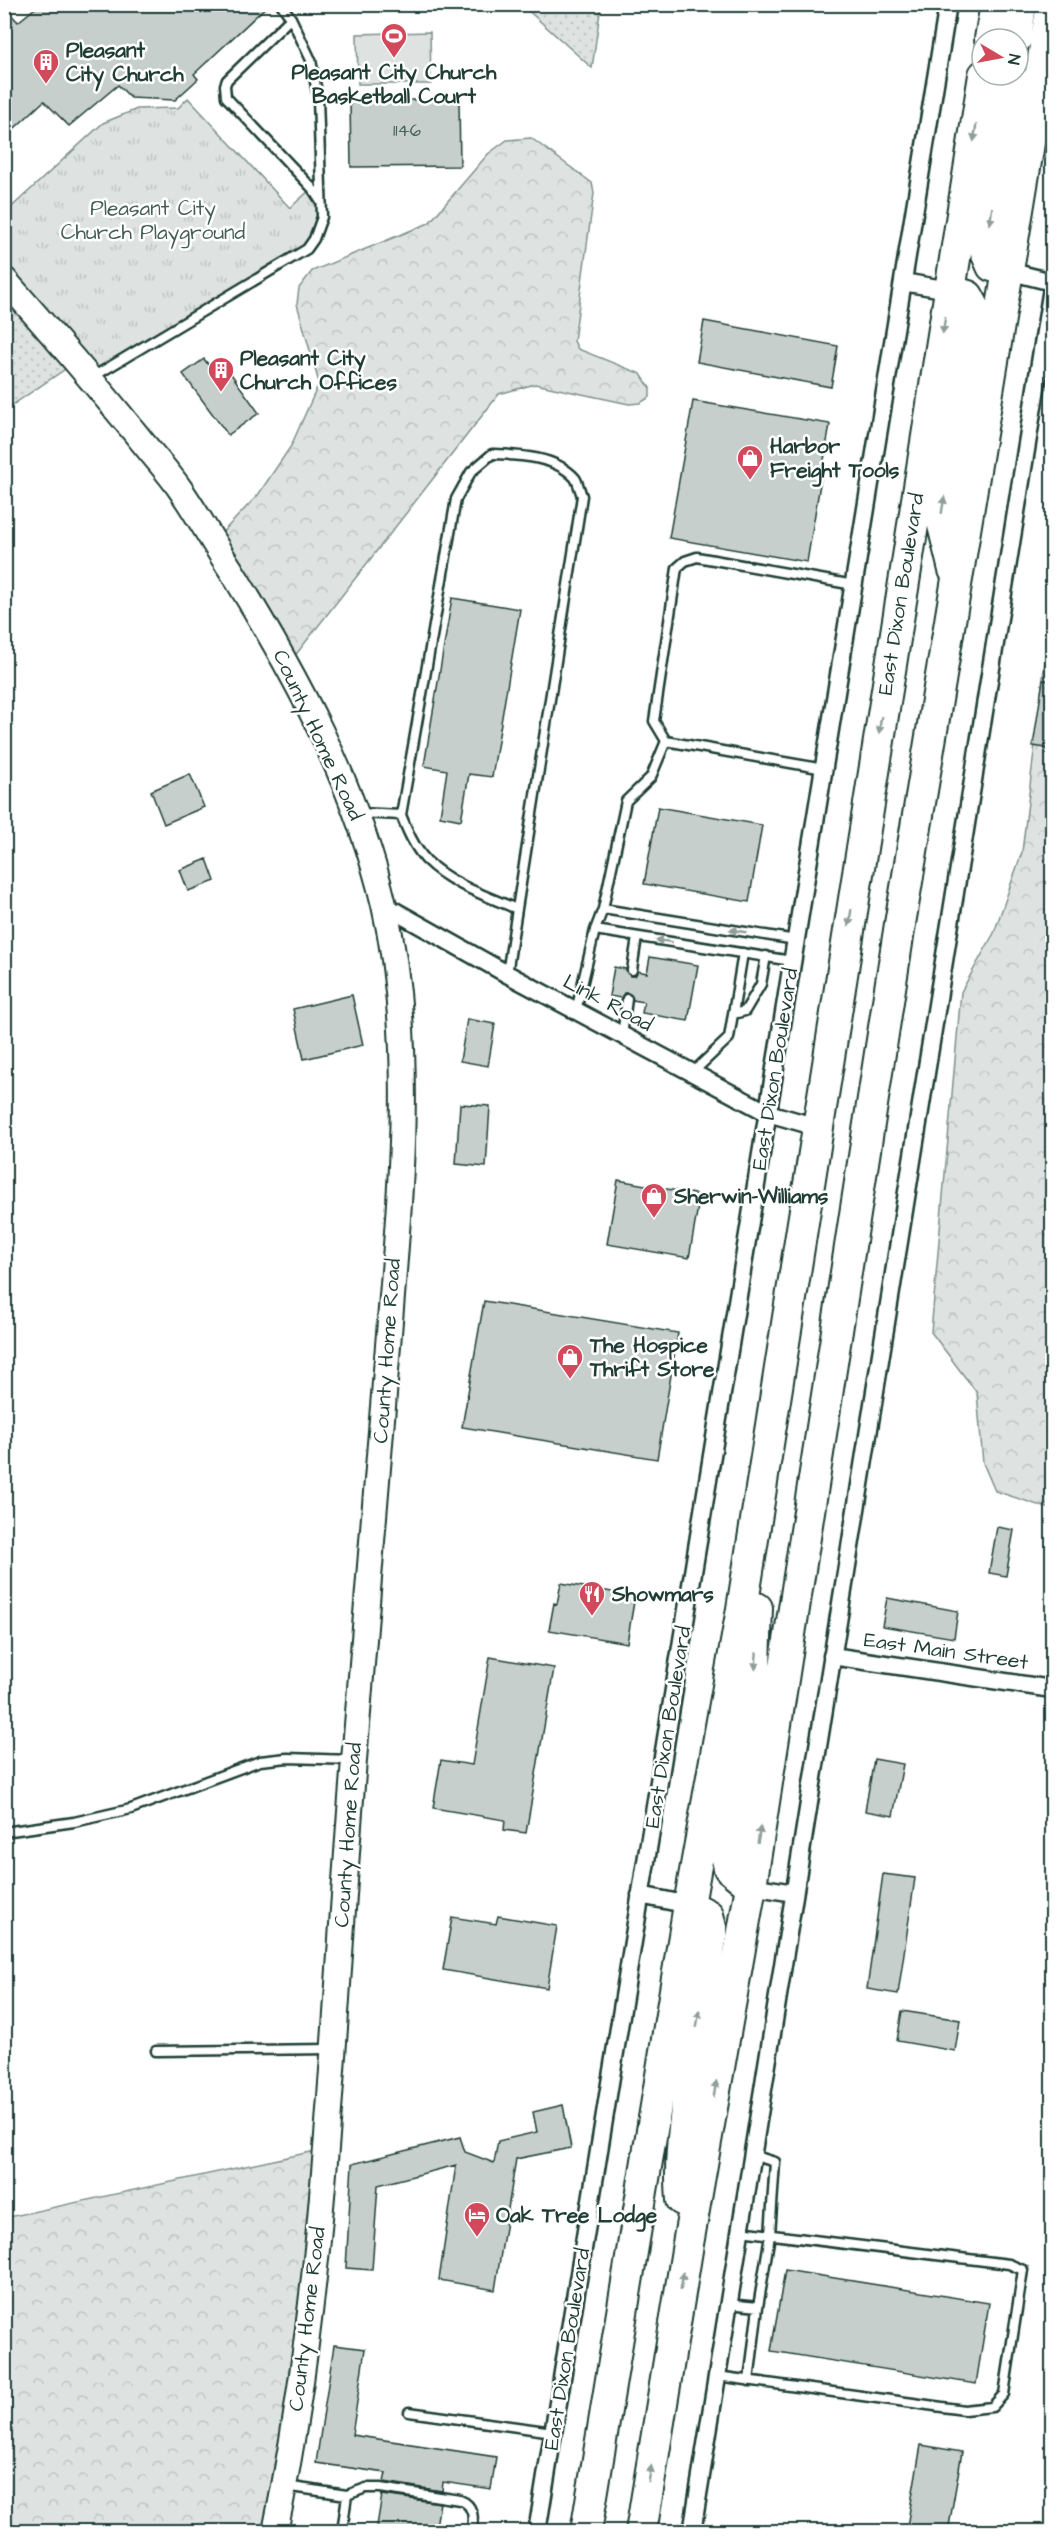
<svg xmlns="http://www.w3.org/2000/svg" width="1057" height="2536" font-family="'Architects Daughter',sans-serif">
	<style>
		.grass { fill: url(#grass-dots); stroke: #7e908b; stroke-width: 1.5 }
		.forest { fill: url(#forest-crowns); stroke: #7e908b; stroke-width: 1.5 }
		.park { fill: url(#park-tufts); stroke: #7e908b; stroke-width: 1.5 }
		.garden { fill: #dee3e2; stroke: #7e908b; stroke-width: 1.5 }
		.building { fill: #c7cfcc; stroke: #1f3d34; stroke-width: 1.5 }
		.lines { fill: none; stroke-linecap: round; stroke-linejoin: round }
		.lane-casing { stroke: #1f3d34; stroke-width: 13 }
		.street-casing { stroke: #1f3d34; stroke-width: 21 }
		.secondary-casing { stroke: #1f3d34; stroke-width: 28 }
		.highway-casing { stroke: #1f3d34; stroke-width: 34 }
		.lane { stroke: #fff; stroke-width: 8 }
		.street { stroke: #fff; stroke-width: 16 }
		.secondary { stroke: #fff; stroke-width: 24 }
		.highway { stroke: #fff; stroke-width: 30 }
		.oneway { fill: #8f9e9a }
		.labels { text-anchor: middle; dominant-baseline: central; stroke-width: 5; stroke-linejoin: round; paint-order: stroke }
		.number-label { font-size: 18px; fill: #49625a }
		.poi-label { font-size: 21px; font-weight: bold; fill: #1f3d34; stroke: #fff; text-anchor: start }
		.park-label { font-size: 21px; fill: #455e57; stroke: #fff }
		.street-label { font-size: 21px; fill: #1f3d34; stroke: #fff }
	</style>
	<defs>
		<pattern id="grass-dots" width="8" height="8" patternUnits="userSpaceOnUse" patternTransform="scale(1.5)"><rect width="8" height="8" fill="#dee3e2"/><path d="M2 2h.1M6 6h.1" fill="none" stroke="#bec4c2" stroke-width="1.8" stroke-linecap="round"/></pattern>
		<pattern id="forest-crowns" width="20" height="18" patternUnits="userSpaceOnUse" patternTransform="scale(1.5)"><rect width="20" height="18" fill="#dee3e2"/><path d="M2 6a3 3 0 1 1 6 0M12 15a3 3 0 1 1 6 0" fill="none" stroke="#bec4c2"/></pattern>
		<pattern id="park-tufts" width="24" height="20" patternUnits="userSpaceOnUse" patternTransform="scale(1.5)"><rect width="24" height="20" fill="#dee3e2"/><path d="M3 7l-1-3M5 7V3M7 7l1-3M15 17l-1-3M17 17v-4M19 17l1-3" fill="none" stroke="#bec4c2"/></pattern>
	</defs>
	<rect width="100%" height="100%" fill="#fff"/>
	<filter id="ink" filterUnits="userSpaceOnUse"><feTurbulence type="fractalNoise" baseFrequency=".0167" numOctaves="2"/><feDisplacementMap in="SourceGraphic" scale="12" xChannelSelector="R" yChannelSelector="G"/><feConvolveMatrix kernelMatrix="1 2 1 2 8 2 1 2 1" color-interpolation-filters="sRGB"/></filter>
	<g filter="url(#ink)">
		<path class="grass" d="M522 5H601L592 68Z
			M4 279 77 361 5 410H4Z"/>
		<path class="forest" d="M531 138 592 183 594 193 574 341 578 349 641 374 650 388V397L640 403 629 404 535 384 499 394 287 666 213 542 258 495 291 446 319 383 297 304 299 288 312 271 429 223 488 154 507 140Z
			M1052 634V1508L1050 1509 995 1491 983 1463 977 1393 931 1332 961 992 994 933 1022 852 1046 652Z
			M325 2149 275 2531H5L4 2218Z"/>
		<path class="park" d="M188 98 290 208 312 188 322 205 311 245 91 378 5 279 4 214 103 123 137 109 178 108Z"/>
		<path class="garden" d="M430 32 431 84H358L357 34Z"/>
		<path class="building" d="M40 4H269L194 74 198 79 175 100 131 98 118 85 69 126 44 101 4 138V7L18 22Z
			M350 100H459L460 166 351 167Z
			M704 321 838 346 831 387 697 362Z
			M204 359 213 371 224 364 259 413 228 435 183 374Z
			M693 401 830 424 807 562 669 538Z
			M452 598 520 609 492 777 469 774 461 820 440 816 447 770 424 766Z
			M1043 680 1053 681V749L1033 746Z
			M190 774 204 807 164 824 151 791Z
			M658 807 762 825 749 902 644 884Z
			M207 859 215 881 188 891 180 870Z
			M650 957 698 965 688 1021 642 1013 644 1002 633 1000 628 993H624L621 998 609 996 614 967 626 969 630 976H635L638 971 647 973Z
			M352 995 363 1045 304 1059 293 1009Z
			M467 1019 495 1024 488 1066 460 1061Z
			M460 1104 490 1106 486 1167 456 1164Z
			M618 1180 700 1195 689 1258 607 1244Z
			M484 1301 678 1333 657 1459 462 1427Z
			M997 1527 1014 1530 1006 1576 989 1573Z
			M561 1583 635 1596 627 1643 549 1630 554 1603 557 1604Z
			M887 1598 958 1611 954 1638 882 1626Z
			M490 1657 554 1668 526 1833 504 1830 505 1820 433 1808 441 1760 472 1765Z
			M874 1759 903 1764 893 1816 865 1811Z
			M883 1874 915 1878 898 1994 867 1989Z
			M498 1916 557 1926 547 1988 443 1970 452 1917 496 1924Z
			M902 2011 960 2020 955 2051 897 2041Z
			M563 2105 571 2148 516 2159 495 2290 439 2280 456 2165 378 2185 372 2270 346 2268 352 2164 460 2137 465 2152 494 2163 498 2141 537 2132 533 2112Z
			M785 2270 989 2303 976 2384 771 2351Z
			M334 2345 365 2349 352 2435 496 2457 491 2489 443 2482 442 2491 384 2482 386 2473 316 2463Z
			M921 2445 962 2452 948 2532H906Z
			M382 2495 440 2503 435 2532H376Z"/>
		<g class="lines">
			<g class="lane-casing">
				<path id="lane" d="M291 18 227 80 225 85 226 97 312 188 321 202
					M91 378 307 249 314 239 322 217 318 98 311 60 291 18 281 4
					M824 769 666 741 654 721 677 568 685 561 697 557 854 585
					M359 813 401 815
					M603 909 796 940
					M595 930 792 961
					M632 970 637 937
					M507 974 517 909 582 496C580 491 578 482 575 478 556 456 518 455 492 454L471 472 456 499 401 815C407 830 414 847 426 860 450 884 486 896 517 909
					M576 1011 595 930 603 909 626 801 651 777 666 741
					M733 1014 745 1011 761 984 766 956
					M622 1036 627 999
					M692 1073 729 1038 743 953
					M4 1832 74 1822 131 1809 260 1761 287 1758 353 1760
					M156 2051 332 2049
					M752 2155 775 2162 770 2235 758 2307
					M728 2304 758 2307 749 2381
					M717 2376 964 2410 992 2407 1004 2394 1023 2270 1009 2264 740 2231
					M409 2412 553 2432
					M285 2486 347 2495 366 2488H380L460 2500C474 2505 474 2518 472 2532
					M342 2532 347 2495"/>
			</g>
			<g class="street-casing">
				<path id="street" d="M1008 271 1052 282
					M903 282 949 290
					M384 905 507 974 768 1113 817 1127
					M832 1656 1052 1689
					M751 1886 794 1893
					M640 1895 689 1905
					M537 2532 948 4
					M692 2532 1052 288"/>
			</g>
			<g class="secondary-casing">
				<path id="secondary" d="M4 279C49 330 93 381 136 434 150 452 167 470 180 489 198 515 214 544 231 570 295 674 356 785 384 905 415 1041 401 1184 390 1321 379 1456 368 1590 357 1725 333 1994 330 2267 275 2532"/>
			</g>
			<g class="highway-casing">
				<path id="highway" d="M990 39 996 4
					M1016 39 1021 4
					M1008 271 992 266 986 252 1011 75
					M949 290 968 296 974 307 941 517 954 570
					M751 1886 729 1868 726 1855 755 1666 757 1608
					M682 2200C679 2167 683 2135 687 2102 694 2045 703 1989 712 1932L708 1915 689 1905
					M586 2532 689 1905 742 1609 984 75
					M641 2532 688 2244 751 1886 900 924 1052 4"/>
			</g>
			<use href="#lane" class="lane"/>
			<use href="#street" class="street"/>
			<use href="#secondary" class="secondary"/>
			<use href="#highway" class="highway"/>
		</g>
		<defs><path id="oneway-solid" d="M-6-.8H1V-3.2L6.5 0L1 3.2V.8H-6Z" transform="scale(1.5)"/></defs>
		<g class="oneway">
			<use href="#oneway-solid" transform="translate(975 133) rotate(99)"/>
			<use href="#oneway-solid" transform="translate(991 216) rotate(98)"/>
			<use href="#oneway-solid" transform="translate(944 325) rotate(99)"/>
			<use href="#oneway-solid" transform="translate(943 505) rotate(-81)"/>
			<use href="#oneway-solid" transform="translate(880 725) rotate(99)"/>
			<use href="#oneway-solid" transform="translate(850 918) rotate(99)"/>
			<use href="#oneway-solid" transform="translate(738 931) rotate(-171)"/>
			<use href="#oneway-solid" transform="translate(664 941) rotate(-171)"/>
			<use href="#oneway-solid" transform="translate(756 1661) rotate(95)"/>
			<use href="#oneway-solid" transform="translate(759 1835) rotate(-81)"/>
			<use href="#oneway-solid" transform="translate(698 2019) rotate(-81)"/>
			<use href="#oneway-solid" transform="translate(715 2089) rotate(-80)"/>
			<use href="#oneway-solid" transform="translate(682 2281) rotate(-81)"/>
			<use href="#oneway-solid" transform="translate(650 2474) rotate(-81)"/>
		</g>
	</g>
	<defs>
		<g id="stadium-pin" transform="scale(1.35)"><path d="M0 17L-7.5 6A9.5 9.5 0 1 1 7.5 6Z" fill="#d1495b" stroke="#fff"/><path d="M0-5a6.5 5 0 1 0 0 10a6.5 5 0 1 0 0-10ZM-3.5-1.8h7v3.6h-7Z" fill="#fff"/></g>
		<g id="building-pin" transform="scale(1.35)"><path d="M0 17L-7.5 6A9.5 9.5 0 1 1 7.5 6Z" fill="#d1495b" stroke="#fff"/><path d="M-4-6H4V6H1V3H-1V6H-4ZM-2.5-4.3h1.7v1.8h-1.7ZM.8-4.3h1.7v1.8H.8ZM-2.5-1h1.7V.8h-1.7ZM.8-1h1.7V.8H.8Z" fill="#fff"/></g>
		<g id="shop-pin" transform="scale(1.35)"><path d="M0 17L-7.5 6A9.5 9.5 0 1 1 7.5 6Z" fill="#d1495b" stroke="#fff"/><path d="M-5-2.5h2.3a2.7 3.5 0 0 1 5.4 0H5L5.5 6h-11ZM-1.5-2.5h3a1.5 2.3 0 0 0-3 0Z" fill="#fff"/></g>
		<g id="restaurant-pin" transform="scale(1.35)"><path d="M0 17L-7.5 6A9.5 9.5 0 1 1 7.5 6Z" fill="#d1495b" stroke="#fff"/><path d="M-5-6h1v4h1v-4h1v4h1v-4h1v5L-1.5 .5V6h-2V.5L-5-1ZM5-6V6H3V1.5H1.5Q1.5-4 5-6Z" fill="#fff"/></g>
		<g id="hotel-pin" transform="scale(1.35)"><path d="M0 17L-7.5 6A9.5 9.5 0 1 1 7.5 6Z" fill="#d1495b" stroke="#fff"/><path d="M-6-4.5h1.5V1H6V5H4.5V3h-9V5H-6ZM-4 0a1.8 1.8 0 1 1 3.6 0ZM.5 0V-2.5h3Q6-2.5 6 0Z" fill="#fff"/></g>
	</defs>
	<g fill-rule="evenodd">
		<use href="#stadium-pin" x="394" y="36"/>
		<use href="#building-pin" x="46" y="62"/>
		<use href="#building-pin" x="221" y="370"/>
		<use href="#shop-pin" x="750" y="458"/>
		<use href="#shop-pin" x="654" y="1196"/>
		<use href="#shop-pin" x="570" y="1357"/>
		<use href="#restaurant-pin" x="592" y="1594"/>
		<use href="#hotel-pin" x="477" y="2215"/>
	</g>
	<g class="labels">
		<g class="number-label">
			<text x="407" y="130">1146</text>
		</g>
		<g class="poi-label">
			<text x="66" y="50">Pleasant<tspan x="66" dy="24">City Church</tspan></text>
			<text x="394" y="72" text-anchor="middle">Pleasant City Church<tspan x="394" dy="24">Basketball Court</tspan></text>
			<text x="240" y="358">Pleasant City<tspan x="240" dy="24">Church Offices</tspan></text>
			<text x="770" y="446">Harbor<tspan x="770" dy="24">Freight Tools</tspan></text>
			<text x="674" y="1196">Sherwin-Williams</text>
			<text x="590" y="1345">The Hospice<tspan x="590" dy="24">Thrift Store</tspan></text>
			<text x="612" y="1594">Showmars</text>
			<text x="496" y="2215">Oak Tree Lodge</text>
		</g>
		<g class="park-label">
			<text x="153" y="208">Pleasant City<tspan x="153" dy="24">Church Playground</tspan></text>
		</g>
		<g class="street-label">
			<text transform="translate(901 594) rotate(-81)">East Dixon Boulevard</text>
			<text transform="translate(318 735) rotate(65)">County Home Road</text>
			<text transform="translate(608 1003) rotate(28)">Link Road</text>
			<text transform="translate(775 1069) rotate(-81)">East Dixon Boulevard</text>
			<text transform="translate(387 1351) rotate(-86)">County Home Road</text>
			<text transform="translate(946 1651) rotate(8)">East Main Street</text>
			<text transform="translate(668 1727) rotate(-81)">East Dixon Boulevard</text>
			<text transform="translate(348 1835) rotate(-86)">County Home Road</text>
			<text transform="translate(307 2319) rotate(-83)">County Home Road</text>
			<text transform="translate(567 2349) rotate(-81)">East Dixon Boulevard</text>
		</g>
	</g>
	<rect width="1057" height="2536" fill="none" stroke="#fff" stroke-width="24"/>
	<rect x="12" y="12" width="1033" height="2512" fill="none" stroke="#1f3d34" stroke-width="2" filter="url(#ink)"/>
	<g transform="translate(1000 57) rotate(100)"><circle r="28" fill="#ffffff" stroke="#a5b1ae" stroke-width="1.5"/>
	<path d="M0-4.5L10 22L0 15L-10 22Z" fill="#d1495b"/>
	<text y="-9" font-size="16" font-weight="bold" text-anchor="middle" fill="#1f3d34">N</text>
	</g>
</svg>
